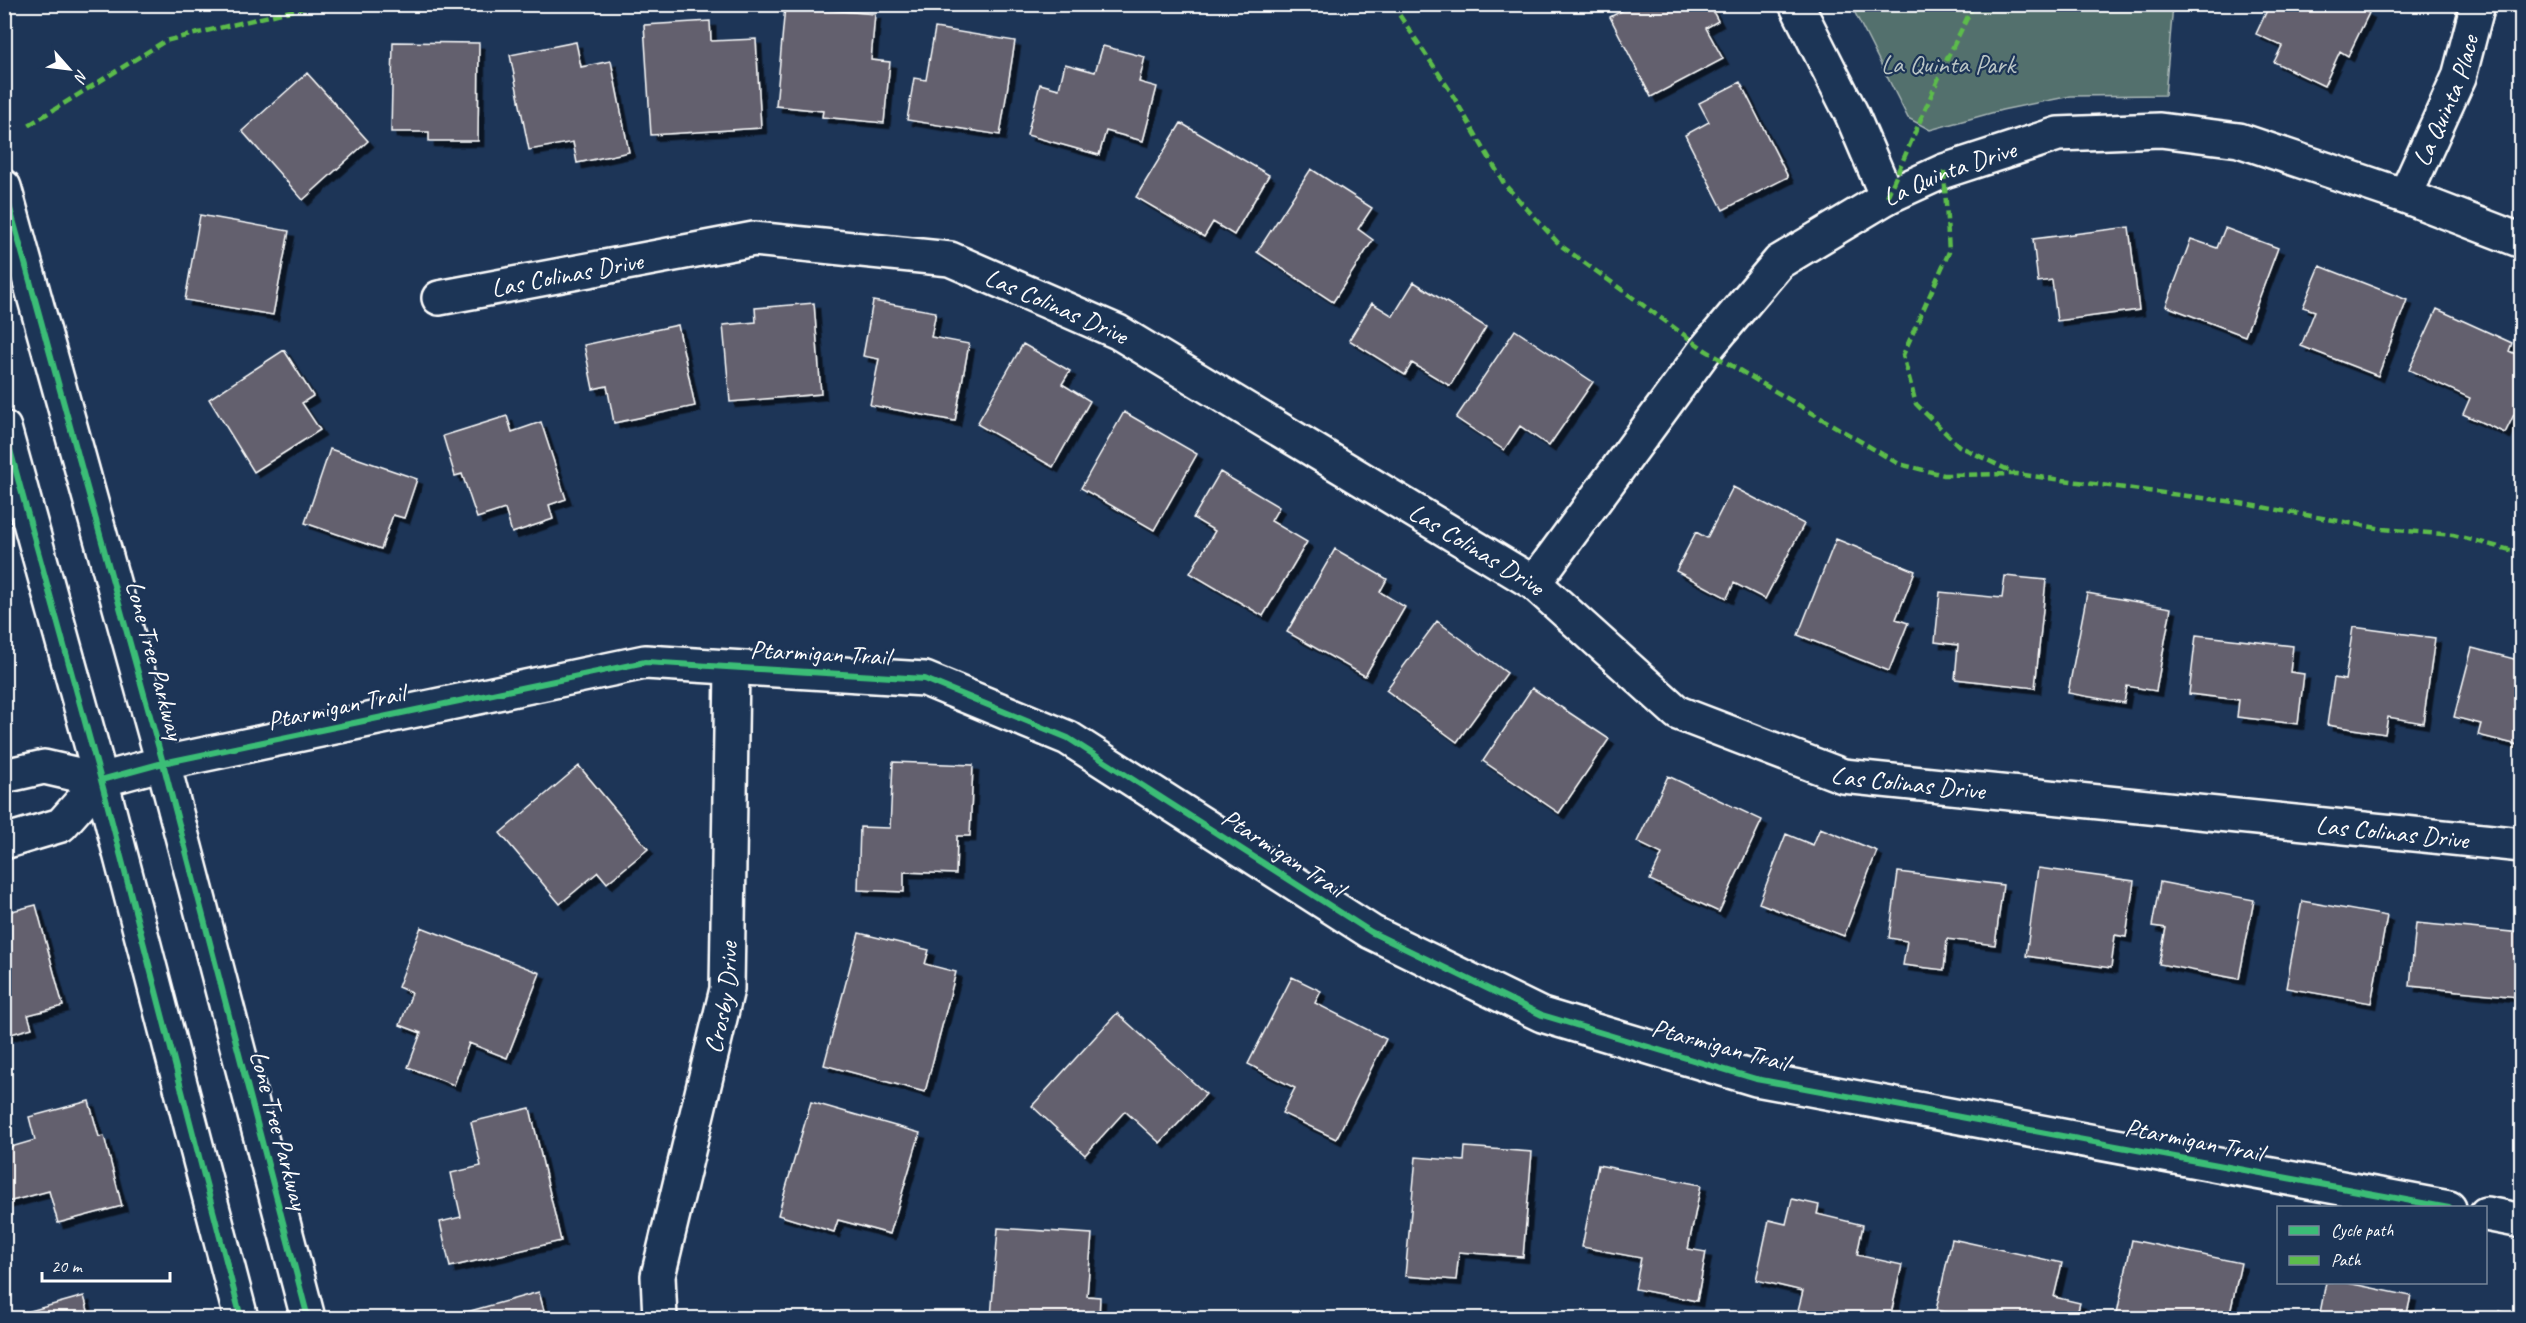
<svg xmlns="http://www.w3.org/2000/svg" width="2526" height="1323" font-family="Caveat,sans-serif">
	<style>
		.green { fill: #536f6d; stroke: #a9b7b6; stroke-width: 1.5 }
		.building { fill: #63616e; stroke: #fff; stroke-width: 1.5; filter: url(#shadow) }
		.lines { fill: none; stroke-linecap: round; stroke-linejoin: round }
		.street-casing { stroke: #fff; stroke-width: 38 }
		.secondary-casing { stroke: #fff; stroke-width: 38 }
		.street { stroke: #1d3557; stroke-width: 33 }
		.secondary { stroke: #1d3557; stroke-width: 33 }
		.quiet { stroke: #5cbc4b; stroke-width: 4.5; stroke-dasharray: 9 4.5; stroke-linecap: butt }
		.cycleway-casing { stroke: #1d3557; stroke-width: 10 }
		.cycleway { stroke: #3abd76; stroke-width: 6 }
		.labels { text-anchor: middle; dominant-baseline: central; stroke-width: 4.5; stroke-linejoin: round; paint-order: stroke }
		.park-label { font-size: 26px; fill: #bac5c5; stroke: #1d3557 }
		.street-label { font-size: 26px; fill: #fff; stroke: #1d3557 }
	</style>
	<defs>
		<filter id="shadow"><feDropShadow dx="5.5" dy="5.5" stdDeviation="0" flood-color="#0009"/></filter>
	</defs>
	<rect width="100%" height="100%" fill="#1d3557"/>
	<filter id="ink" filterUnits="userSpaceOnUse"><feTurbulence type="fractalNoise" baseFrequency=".0167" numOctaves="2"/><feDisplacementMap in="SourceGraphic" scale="12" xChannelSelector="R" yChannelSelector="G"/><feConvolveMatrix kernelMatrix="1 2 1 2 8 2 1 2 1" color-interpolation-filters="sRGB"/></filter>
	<g filter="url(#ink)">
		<path class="green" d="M1851 5H2173L2165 95 2071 96 2002 110 1930 130 1908 118Z"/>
		<path class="building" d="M1634 4H1709L1718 21 1706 28 1723 59 1651 97 1610 17Z
			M2270 4H2352L2369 13 2348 56 2340 51 2324 86 2274 62 2282 46 2256 34Z
			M785 6 875 14 871 60 890 62 884 123 822 117 823 111 776 106Z
			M710 21 711 41 756 39 761 128 651 135 644 25Z
			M935 28 1015 41 1000 135 907 120 914 78 926 80Z
			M393 42 479 43 478 141H429V132H391Z
			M576 42 581 67 611 61 629 152 577 163 573 142 529 150 510 55Z
			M1103 46 1145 57 1139 82 1157 87 1143 141 1106 131 1099 155 1027 135 1040 84 1059 89 1065 64 1095 72Z
			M307 73 368 141 303 200 242 131Z
			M1740 82 1788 177 1723 210 1685 135 1709 122 1699 103Z
			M1181 123 1269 175 1234 235 1213 222 1204 237 1136 197Z
			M1311 169 1372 208 1358 229 1373 240 1333 302 1257 252Z
			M200 215 289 231 273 315 185 300Z
			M2129 227 2139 310 2057 321 2052 280 2038 282 2033 239Z
			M2225 228 2278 248 2245 336 2166 306 2191 239 2217 248Z
			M2320 266 2407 300 2378 376 2301 346 2315 311 2303 307Z
			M1414 282 1486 327 1450 386 1412 363 1405 375 1349 340 1372 303 1393 316Z
			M873 301 936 312 931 337 969 344 955 421 870 405 879 359 863 356Z
			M814 303 821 394 730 402 723 325 756 322 755 308Z
			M2437 309 2512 343 2509 351 2522 357V398L2505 433 2463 414 2470 398 2409 370Z
			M678 325 695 406 614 423 607 386 593 389 584 345Z
			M1515 330 1593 382 1549 446 1520 426 1504 450 1456 418Z
			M1023 344 1070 371 1062 384 1090 401 1053 467 977 424Z
			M284 350 313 396 302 403 320 430 254 472 209 399Z
			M1124 412 1197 454 1154 530 1081 488Z
			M507 416 512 432 541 422 566 499 549 505 553 519 512 533 505 509 477 518 462 474 455 476 443 436Z
			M330 449 417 479 404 518 393 515 381 549 305 523Z
			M1220 472 1279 507 1271 521 1307 542 1263 616 1190 573 1215 531 1193 518Z
			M1733 487 1804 524 1765 599 1734 583 1727 598 1676 571 1696 532 1707 538Z
			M1836 539 1915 571 1896 619 1908 623 1889 671 1798 635Z
			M1335 549 1387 579 1380 592 1405 607 1365 676 1287 632Z
			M2005 576 2046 580 2035 688 1955 679 1958 645 1935 642 1940 592 2002 598Z
			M2087 593 2171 608 2156 691 2127 686 2124 703 2068 693Z
			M1437 621 1507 673 1457 742 1386 690Z
			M2353 627 2435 638 2423 723 2388 717 2385 734 2327 725 2334 678 2345 680Z
			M2196 635 2293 646 2290 672 2304 674 2298 724 2237 717 2239 700 2189 694Z
			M2472 648 2522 661V746L2478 735 2481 724 2454 717Z
			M1532 688 1609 739 1559 813 1483 761Z
			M893 762 973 765 970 836H957L956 874 904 872V892L858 890 860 827 890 828Z
			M579 766 648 849 607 883 598 872 560 904 500 833Z
			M1668 776 1762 820 1719 912 1650 880 1662 854 1637 842Z
			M1820 828 1877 851 1844 936 1759 903 1786 834 1813 845Z
			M2038 868 2134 881 2126 937 2115 935 2111 968 2026 956Z
			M1898 872 2003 885 1995 945 1947 939 1944 970 1903 965 1907 941 1889 938Z
			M2160 882 2254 900 2239 979 2159 964 2166 928 2152 926Z
			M2302 901 2387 916 2371 1003 2286 988Z
			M36 905 63 1006 28 1015 32 1028 4 1036V913Z
			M2416 923 2522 933 2518 997 2410 986Z
			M421 927 540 973 507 1058 469 1043 454 1085 408 1067 421 1033 400 1025 412 993 398 987Z
			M859 933 929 950 925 964 956 972 925 1092 824 1065Z
			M1292 977 1321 991 1315 1003 1386 1039 1336 1139 1282 1113 1295 1088 1248 1064Z
			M1117 1013 1206 1094 1160 1143 1125 1111 1085 1155 1032 1106Z
			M89 1101 99 1137 104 1136 122 1206 58 1223 49 1191 4 1203V1149L35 1140 29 1117Z
			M811 1102 920 1133 890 1234 838 1220 834 1232 778 1215Z
			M530 1108 561 1241 450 1267 440 1222 461 1217 451 1173 481 1166 471 1122Z
			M1465 1147 1532 1152 1523 1257 1459 1252 1456 1280 1405 1276 1416 1157 1464 1161Z
			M1598 1165 1701 1185 1688 1249 1706 1252 1697 1301 1635 1289 1641 1258 1582 1247Z
			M1792 1199 1819 1205 1817 1214 1863 1225 1857 1255 1902 1265 1890 1318H1837L1798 1310 1803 1291 1756 1280 1769 1220 1786 1224Z
			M998 1228 1092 1234 1087 1296 1100 1297 1099 1318H991Z
			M1952 1239 2062 1263 2054 1297 2080 1303 2076 1318H1968L1936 1310Z
			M2132 1240 2241 1263 2229 1318H2116Z
			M2326 1282H2343L2411 1296 2406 1318H2319Z
			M539 1292 546 1318H445Z
			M84 1296 90 1318H32L30 1311Z
			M2499 1311 2522 1317V1318H2497Z"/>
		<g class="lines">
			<g class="street-casing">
				<g id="street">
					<path d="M1796 4 1852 115 1887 197"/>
					<path id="s1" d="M2405 196 2459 77 2478 4"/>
					<path id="s2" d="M439 298 754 239 950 259 1118 332 1534 583 1678 713 1843 776 2522 845"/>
					<path id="s3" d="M1534 583 1705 350 1779 262 1887 197 1944 171 2058 134 2160 130 2239 140 2405 196 2522 241"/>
					<path d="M4 776 44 767 101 780 163 763 645 662 925 679 1068 738 1371 932 1542 1015 1756 1079 2449 1208"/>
					<path d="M4 842 61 825 101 780"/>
					<path d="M2486 1214 2522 1221"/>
					<path id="s4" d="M660 1318 658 1276 727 989 732 668"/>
				</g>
			</g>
			<g class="secondary-casing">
				<path id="secondary" d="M4 187 163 763 308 1318
					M4 428 101 780 241 1318"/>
			</g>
			<use href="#street" class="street"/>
			<use href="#secondary" class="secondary"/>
			<path class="quiet" d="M1392 4 1449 89 1505 185 1560 245 1705 350 1899 464 1944 475 2016 474 2234 502 2383 529 2453 535 2522 553
				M29 125 165 41 319 4
				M1944 171 1949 252 1903 355 1916 404 1959 446 2014 473
				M1887 197 1947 59 1972 8 1971 4"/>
			<g class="cycleway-casing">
				<path id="cycleway" d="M4 187 163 763 308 1318
					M4 428 101 780 241 1318
					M101 780 163 763 645 662 925 679 1068 738 1371 932 1542 1015 1756 1079 2449 1208"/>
			</g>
			<use href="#cycleway" class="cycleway"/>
		</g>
	</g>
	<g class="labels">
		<g class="park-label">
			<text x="1948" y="64">La Quinta Park</text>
		</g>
		<g class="street-label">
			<text stroke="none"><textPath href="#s1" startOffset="104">La Quinta Place</textPath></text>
			<text stroke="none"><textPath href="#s3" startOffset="597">La Quinta Drive</textPath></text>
			<text stroke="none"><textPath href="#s2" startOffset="130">Las Colinas Drive</textPath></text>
			<text stroke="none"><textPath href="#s2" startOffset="634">Las Colinas Drive</textPath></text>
			<text stroke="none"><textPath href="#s2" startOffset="1120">Las Colinas Drive</textPath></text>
			<text transform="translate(820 653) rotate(3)">Ptarmigan Trail</text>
			<text transform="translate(155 660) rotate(75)">Lone Tree Parkway</text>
			<text transform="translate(336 707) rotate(-12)">Ptarmigan Trail</text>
			<text stroke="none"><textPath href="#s2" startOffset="1623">Las Colinas Drive</textPath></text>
			<text stroke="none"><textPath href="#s2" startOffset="2109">Las Colinas Drive</textPath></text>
			<text transform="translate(1283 853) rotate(33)">Ptarmigan Trail</text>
			<text stroke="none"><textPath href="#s4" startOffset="328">Crosby Drive</textPath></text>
			<text transform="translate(1720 1045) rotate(15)">Ptarmigan Trail</text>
			<text transform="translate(279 1130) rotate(75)">Lone Tree Parkway</text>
			<text transform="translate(2194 1140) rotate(11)">Ptarmigan Trail</text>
		</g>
	</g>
	<rect width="2526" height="1323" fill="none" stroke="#1d3557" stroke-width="24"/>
	<rect x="12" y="12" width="2502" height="1299" fill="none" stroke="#fff" stroke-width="2" filter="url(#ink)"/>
	<rect x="2277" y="1206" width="210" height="78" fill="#1d3557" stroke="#77869a" stroke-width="1.5"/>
	<rect x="2289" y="1226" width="30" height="9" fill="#3abd76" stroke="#77869a" stroke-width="1.5"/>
	<text x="2331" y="1236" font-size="18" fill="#ffffff">Cycle path</text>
	<rect x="2289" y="1256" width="30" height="9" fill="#5cbc4b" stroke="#77869a" stroke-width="1.5"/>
	<text x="2331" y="1266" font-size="18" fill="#ffffff">Path</text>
	<g transform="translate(69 69) rotate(118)" stroke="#1d3557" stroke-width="4.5" paint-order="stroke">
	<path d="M0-4.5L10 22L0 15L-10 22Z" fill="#ffffff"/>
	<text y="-9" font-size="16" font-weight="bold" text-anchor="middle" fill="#ffffff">N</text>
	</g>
	<path d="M42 1272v9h128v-9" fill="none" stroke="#ffffff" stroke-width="3"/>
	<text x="51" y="1272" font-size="18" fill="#ffffff" stroke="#1d3557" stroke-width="4.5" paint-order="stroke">20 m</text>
</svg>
